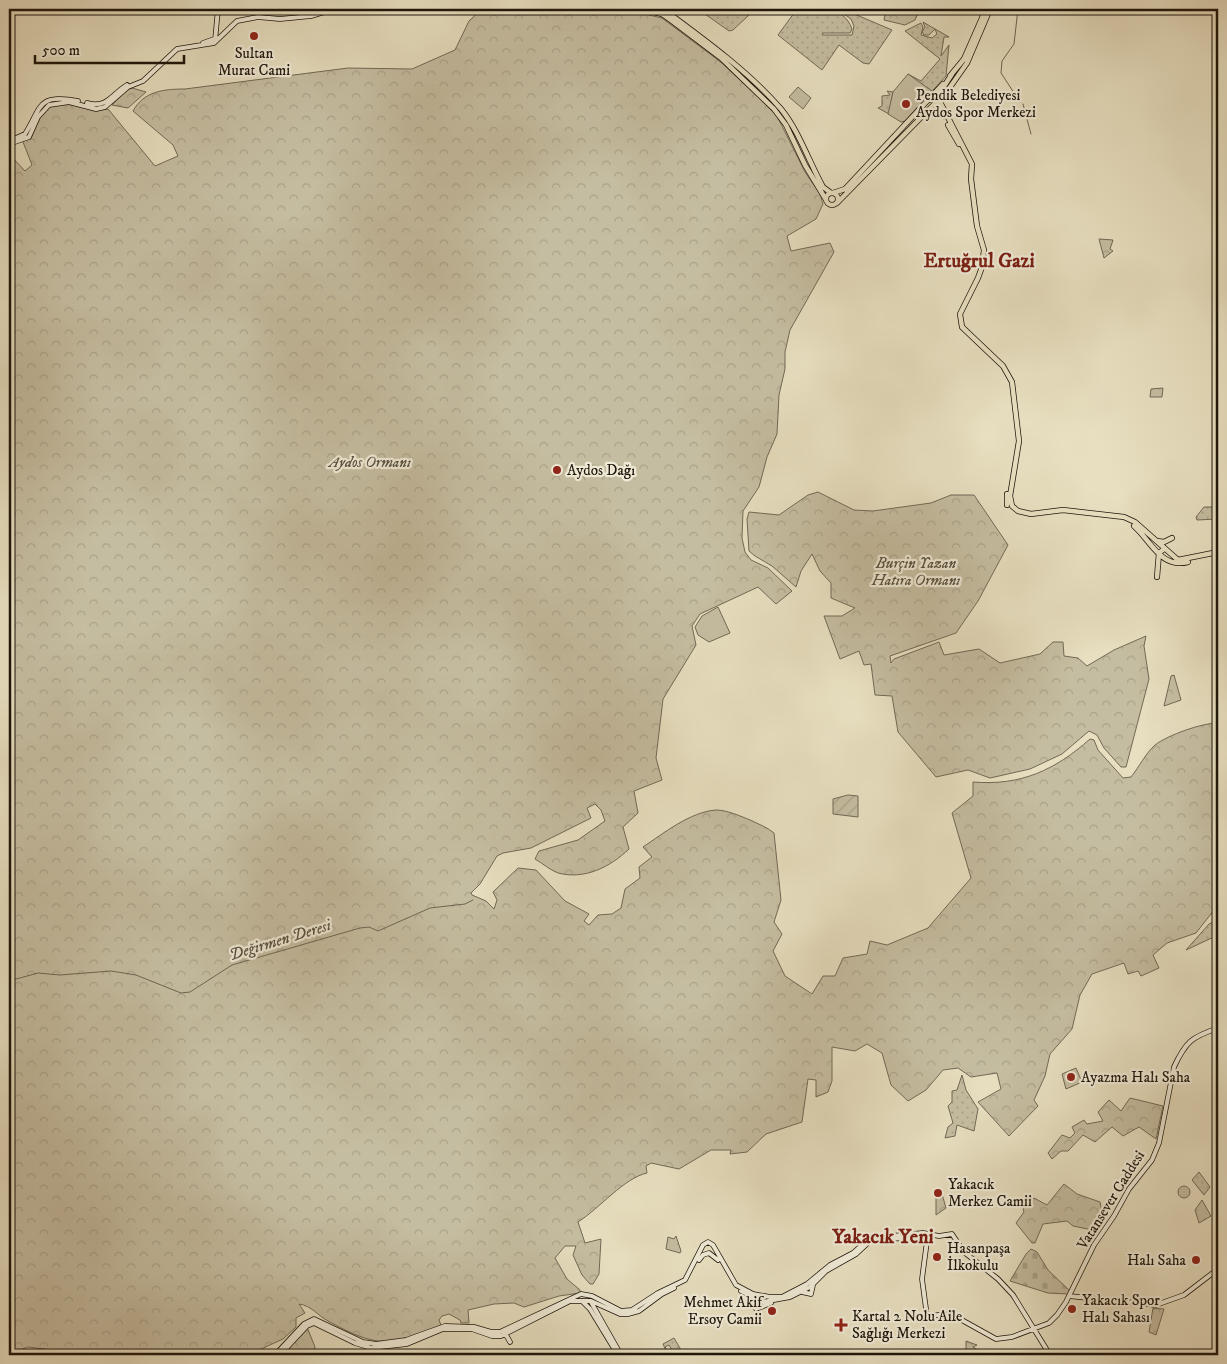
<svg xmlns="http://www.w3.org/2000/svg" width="1227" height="1364" font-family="'IM FELL DW Pica',serif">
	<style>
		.grass { fill: url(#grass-dots); stroke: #716956 }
		.forest { fill: url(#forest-crowns); stroke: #716956 }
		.cemetery { fill: url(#cemetery-stones); stroke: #716956 }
		.garden { fill: url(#garden-furrows); stroke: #716956 }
		.pitch { fill: #c5bda1; stroke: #716956 }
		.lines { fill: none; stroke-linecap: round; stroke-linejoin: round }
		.stream { stroke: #6d6552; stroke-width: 1 }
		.secondary-casing { stroke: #1d150b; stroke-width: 5.5 }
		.primary-casing { stroke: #1d150b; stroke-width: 6 }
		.secondary { stroke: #efead6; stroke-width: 4 }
		.primary { stroke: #e7dfc0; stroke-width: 4.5 }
		.poi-dot { fill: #8f2418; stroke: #efead6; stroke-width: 2 }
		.labels { text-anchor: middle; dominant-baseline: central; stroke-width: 4.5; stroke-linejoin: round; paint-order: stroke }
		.poi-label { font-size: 15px; fill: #1d150b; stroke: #efead6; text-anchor: start }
		.park-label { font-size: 15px; font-style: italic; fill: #585040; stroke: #efead6 }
		.street-label { font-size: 15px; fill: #1d150b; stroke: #efead6 }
		.water-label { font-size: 16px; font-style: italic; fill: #595141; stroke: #efead6 }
		.district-label { font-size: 20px; font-weight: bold; fill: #7a1f14; stroke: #efead6 }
	</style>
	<defs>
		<pattern id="grass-dots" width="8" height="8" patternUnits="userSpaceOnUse" patternTransform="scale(1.25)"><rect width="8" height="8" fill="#c5bda1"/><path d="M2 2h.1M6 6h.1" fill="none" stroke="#a9a289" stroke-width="1.8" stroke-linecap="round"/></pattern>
		<pattern id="forest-crowns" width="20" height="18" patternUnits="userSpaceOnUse" patternTransform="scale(1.25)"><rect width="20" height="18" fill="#c5bda1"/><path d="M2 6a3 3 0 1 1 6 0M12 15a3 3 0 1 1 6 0" fill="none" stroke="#a9a289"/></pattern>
		<pattern id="cemetery-stones" width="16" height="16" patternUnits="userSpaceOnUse" patternTransform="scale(1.25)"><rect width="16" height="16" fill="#c5bda1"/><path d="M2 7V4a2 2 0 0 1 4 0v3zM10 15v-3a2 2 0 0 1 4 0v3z" fill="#a9a289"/></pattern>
		<pattern id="garden-furrows" width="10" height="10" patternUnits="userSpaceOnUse" patternTransform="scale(1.25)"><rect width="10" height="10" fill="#c5bda1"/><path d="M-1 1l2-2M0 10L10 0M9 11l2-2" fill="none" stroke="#a9a289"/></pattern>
	</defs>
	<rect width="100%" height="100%" fill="#e7dfc0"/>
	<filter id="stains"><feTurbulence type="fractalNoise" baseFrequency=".004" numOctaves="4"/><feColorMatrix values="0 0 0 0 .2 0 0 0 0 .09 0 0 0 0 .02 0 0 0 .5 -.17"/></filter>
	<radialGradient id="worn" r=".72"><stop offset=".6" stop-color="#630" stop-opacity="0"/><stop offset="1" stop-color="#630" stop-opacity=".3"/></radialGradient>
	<path class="grass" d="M710 9H741L749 15 733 30 729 31 705 14Z
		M797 9C818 9 843 4 852 29L850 33H823L822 35H852L854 26 851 19 840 11 852 13 892 30 869 64 863 63 839 45 822 70 778 35Z
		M923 22 949 37H944L941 56 949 45 946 76 905 121 901 122 908 74 921 81 940 59 905 31 921 23 923 27 921 35 932 38 937 34 935 29 929 35H924L922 32 925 27Z
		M887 91 893 92 889 114 878 108 882 106V96L890 95Z
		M1204 507H1218V519L1197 520 1196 517Z
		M1218 920V935L1186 950 1209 924Z
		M962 1075 966 1090 978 1109 974 1131 957 1125 955 1136 945 1138 948 1127 953 1123 948 1106 952 1102V1091L957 1090Z
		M1199 1172 1210 1187 1204 1195 1192 1180Z
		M674 1338 684 1355H675L669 1345 665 1347 669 1354 668 1355 663 1344Z"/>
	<path class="forest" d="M482 9H623L662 18 722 63 776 114 805 172 820 194 823 204 816 219 787 236 791 251 830 243 834 252 790 330 785 352V369L779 395 777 434 767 457 759 487 743 511 742 538 745 552 751 560 768 568 792 591 776 604 758 587 700 614 692 626 696 645 663 699 656 758 662 780 634 791 638 813 623 827 629 849C610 867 585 880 558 873 550 870 542 863 535 859L539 851 578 840 605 821 601 810 595 804 587 808 591 818 531 848 503 853 497 856 480 884 471 893 472 895 486 901 494 909 497 900 493 892 518 868 536 870 565 901 589 914 584 921 589 925 598 915 612 914 621 908 625 889 640 878 639 867 652 857 643 847C664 833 690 812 716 810 727 810 740 816 750 820 758 824 767 827 774 833L781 900 774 922 782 934 773 951 785 976 812 994 823 976H835L843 958 867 954 870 941 887 945 928 928 971 878 952 813 973 796V782C1021 786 1055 770 1090 739L1094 740 1098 750 1123 778 1131 777C1139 767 1146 753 1155 745 1168 735 1202 723 1218 723V905L1196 933 1167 943 1153 955 1159 968 1141 976 1138 971 1128 974 1124 963 1092 974 1080 995 1072 1029 1050 1054 1045 1076 1034 1100 1038 1106 1009 1136 978 1102 1001 1089 997 1073 971 1077 958 1068 943 1070 926 1090 908 1101 891 1085 882 1053 867 1044 855 1051 832 1047V1081L828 1092 816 1097V1080L808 1079 802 1122 766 1134 747 1152 730 1154 731 1150H711L679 1169 651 1163 646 1166 647 1173C624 1178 600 1208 578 1222L585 1243 601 1239 599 1274 593 1284H590L582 1275 573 1255 576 1246H565L555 1258 567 1279 580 1290V1293L559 1296 524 1307 514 1303 494 1304 468 1310 469 1323H461L460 1320 449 1314 442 1316 439 1320 441 1325C390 1347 377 1348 328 1321 317 1315 312 1306 299 1304L305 1313 296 1318V1327L283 1339 248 1355H57L52 1350 28 1347 9 1354V154L25 171 32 165 23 142C31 135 32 124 39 116 57 92 85 112 108 109L155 166 178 156 173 145 133 111C144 91 164 89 185 89L348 68 412 69 455 50 469 21Z
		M880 9H920L915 20 905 25 884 20 885 15Z
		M132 88 146 92 128 108 112 105 125 91Z
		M1099 239 1113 240 1110 249 1113 251 1104 258Z
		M1163 388 1162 397H1150L1151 389Z
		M818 492 854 510 873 511 931 503 951 495H974L1008 545 978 601 956 633 890 656 891 663 894 659 939 642 944 655 979 649 1000 663 1040 654 1053 642H1063L1064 656 1078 658 1087 666 1114 650 1146 636 1144 646 1149 679 1126 767H1121L1104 748 1097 735 1089 731 1062 754 1030 769 990 778 968 770 936 777 898 732 892 696 875 695 871 664 864 665 859 651 840 659 824 616H842L855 608 831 598V583L820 571 812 554 801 571 796 587 772 566 755 556 749 551 747 519 749 512 779 515 808 495Z
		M1174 675 1181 700 1164 706 1171 676Z
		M1130 1098 1163 1106 1156 1139 1139 1127 1123 1136 1112 1127 1095 1142 1083 1135 1068 1151H1061L1052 1159 1048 1153 1062 1135 1070 1138 1075 1133 1072 1127 1084 1120 1087 1124 1103 1121 1098 1112 1109 1100 1121 1111Z
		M1064 1184 1077 1194 1100 1202 1102 1212 1097 1231 1073 1226 1067 1221 1043 1224 1035 1243H1032L1016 1223 1024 1212 1023 1209 1034 1198 1047 1205Z
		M942 1194 946 1208 936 1215V1196Z
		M1202 1200 1211 1216 1199 1223 1195 1210Z
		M676 1236 681 1251 680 1253 666 1249 668 1237 674 1239Z
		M1153 1308 1164 1309 1156 1335 1149 1332Z
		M307 1327 315 1347 314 1355H282Z
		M966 1341 977 1345 973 1347 986 1355H975L971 1350H966Z"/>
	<path class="cemetery" d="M1031 1249 1037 1252 1048 1270 1070 1291 1068 1294 1048 1293 1010 1281 1026 1254Z"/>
	<path class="garden" d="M848 795 858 796V817L833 814V799Z"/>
	<path class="pitch" d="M908 74 932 91 905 121 901 122 888 114 893 92Z
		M798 87 811 98 803 109 789 97Z
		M718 607 730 633 709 642 698 635 695 627 702 616Z
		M1076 1068 1082 1082 1066 1089 1062 1074Z
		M1178 1192a6 6 0 1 1 12 0a6 6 0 1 1-12 0Z"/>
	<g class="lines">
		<path class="stream" d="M1018 9 1014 44 1002 61 1001 73 1020 102
			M1023 104 1031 134
			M9 981 38 973 60 975 111 971 136 975 181 993 190 992 232 965 360 928 369 927 378 931 430 908 465 904 473 900"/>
		<g class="secondary-casing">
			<path id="secondary" d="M215 41 218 9
				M203 43 217 38
				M87 103C107 109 112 94 127 85
				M9 141 25 134C42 107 37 93 78 101
				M9 144 29 137 38 117 49 105 69 102 96 109 105 107 128 87 143 81 177 49 214 43 237 21 258 17 280 19 311 16 334 9
				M889 1239 921 1237 927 1241
				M927 1241 922 1279 927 1316 951 1314 996 1339 1012 1337 1049 1323 1057 1315 1066 1302 1094 1245 1114 1216 1129 1189 1152 1160 1159 1143 1174 1067C1186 1041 1192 1037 1218 1028
				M699 1260 703 1255 709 1253 718 1260
				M741 1291 763 1302 790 1297 810 1287 826 1271 856 1254 870 1241 882 1239
				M802 1292 811 1294 813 1285
				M1069 1296 1156 1305 1184 1295 1218 1269
				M582 1301 590 1309 618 1355
				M591 1302 621 1355
				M756 1309 771 1303
				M505 1333 510 1342
				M275 1355 304 1324 314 1319 363 1342 376 1344 406 1340 445 1326 474 1327 491 1332H500L581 1294 592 1296 621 1311 632 1310 658 1293 685 1280 703 1245 708 1242 713 1245 736 1285 753 1294 770 1297H782L807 1284 830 1265 853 1253 870 1238 923 1233 939 1236 952 1234 964 1252 998 1279 1013 1295 1050 1355
				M280 1355 307 1326 314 1323 355 1343 371 1348 407 1344 443 1329H472L492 1336H501L570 1301H591L620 1314H628L639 1311 662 1294 674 1288"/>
		</g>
		<g class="primary-casing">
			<path id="primary" d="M641 9 662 14 672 21 721 58 774 109 786 125 805 165 825 198
				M659 9 667 12C705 40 750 73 781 109 799 131 809 162 823 187L831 193
				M950 76 964 59 986 9
				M929 100 934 98 939 100 972 164 971 179 977 226 984 250 982 267 978 278 960 314 962 327 1003 366 1012 382 1019 441 1010 496 1012 506 1018 511 1031 514 1063 510 1124 517 1135 522 1178 560 1218 552
				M944 116 935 100 952 74
				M948 125 959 144
				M826 199a6 6 0 1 1 12 0a6 6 0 1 1-12 0Z
				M833 193 845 189 943 84
				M837 203 948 90 967 63 990 9
				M1007 505V494
				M1134 526C1151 541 1161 569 1188 562
				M1157 541 1164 542 1172 538
				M1157 577 1159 553 1164 549"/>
		</g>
		<use href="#secondary" class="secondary"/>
		<use href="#primary" class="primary"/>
	</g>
	<g class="poi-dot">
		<circle cx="254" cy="36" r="5"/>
		<circle cx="906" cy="104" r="5"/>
		<circle cx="557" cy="470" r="5"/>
		<circle cx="1071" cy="1077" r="5"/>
		<circle cx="938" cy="1193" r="5"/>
		<circle cx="937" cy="1257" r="5"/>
		<circle cx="1196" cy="1260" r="5"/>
		<circle cx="1072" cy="1309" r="5"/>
		<circle cx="772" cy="1311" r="5"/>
		<path d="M838.5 1317.5h5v5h5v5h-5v5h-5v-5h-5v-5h5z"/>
	</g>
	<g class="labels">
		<g class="poi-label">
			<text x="254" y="53" text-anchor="middle">Sultan<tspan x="254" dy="17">Murat Cami</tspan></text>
			<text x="916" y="95">Pendik Belediyesi<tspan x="916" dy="17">Aydos Spor Merkezi</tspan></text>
			<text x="567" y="470">Aydos Dağı</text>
			<text x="1081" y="1077">Ayazma Halı Saha</text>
			<text x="948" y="1184">Yakacık<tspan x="948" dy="17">Merkez Camii</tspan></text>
			<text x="947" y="1248">Hasanpaşa<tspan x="947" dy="17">İlkokulu</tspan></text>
			<text x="1186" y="1260" text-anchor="end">Halı Saha</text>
			<text x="1082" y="1300">Yakacık Spor<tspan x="1082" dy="17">Halı Sahası</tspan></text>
			<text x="762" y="1302" text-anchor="end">Mehmet Akif<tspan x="762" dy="17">Ersoy Camii</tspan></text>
			<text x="852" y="1316">Kartal 2 Nolu Aile<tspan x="852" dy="17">Sağlığı Merkezi</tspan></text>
		</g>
		<g class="park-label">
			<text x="370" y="462">Aydos Ormanı</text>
			<text x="916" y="563">Burçin Yazan<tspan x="916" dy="17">Hatıra Ormanı</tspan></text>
		</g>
		<g class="street-label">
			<text transform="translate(1111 1200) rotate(-58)">Vatansever Caddesi</text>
		</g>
		<g class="water-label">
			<text transform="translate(280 940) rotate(-17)">Değirmen Deresi</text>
		</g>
		<g class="district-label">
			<text x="979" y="261">Ertuğrul Gazi</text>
			<text x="883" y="1237">Yakacık Yeni</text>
		</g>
	</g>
	<rect width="1227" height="1364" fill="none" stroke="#e7dfc0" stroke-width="30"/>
	<rect x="10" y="10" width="1207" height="1344" fill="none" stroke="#1d150b" stroke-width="2.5"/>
	<rect x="15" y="15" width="1197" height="1334" fill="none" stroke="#1d150b"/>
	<path d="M35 55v8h149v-8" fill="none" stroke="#1d150b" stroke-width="2.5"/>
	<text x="42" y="55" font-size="15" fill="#1d150b" stroke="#efead6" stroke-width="4" paint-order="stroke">500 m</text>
	<rect width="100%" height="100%" filter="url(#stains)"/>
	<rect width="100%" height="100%" fill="url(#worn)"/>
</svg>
